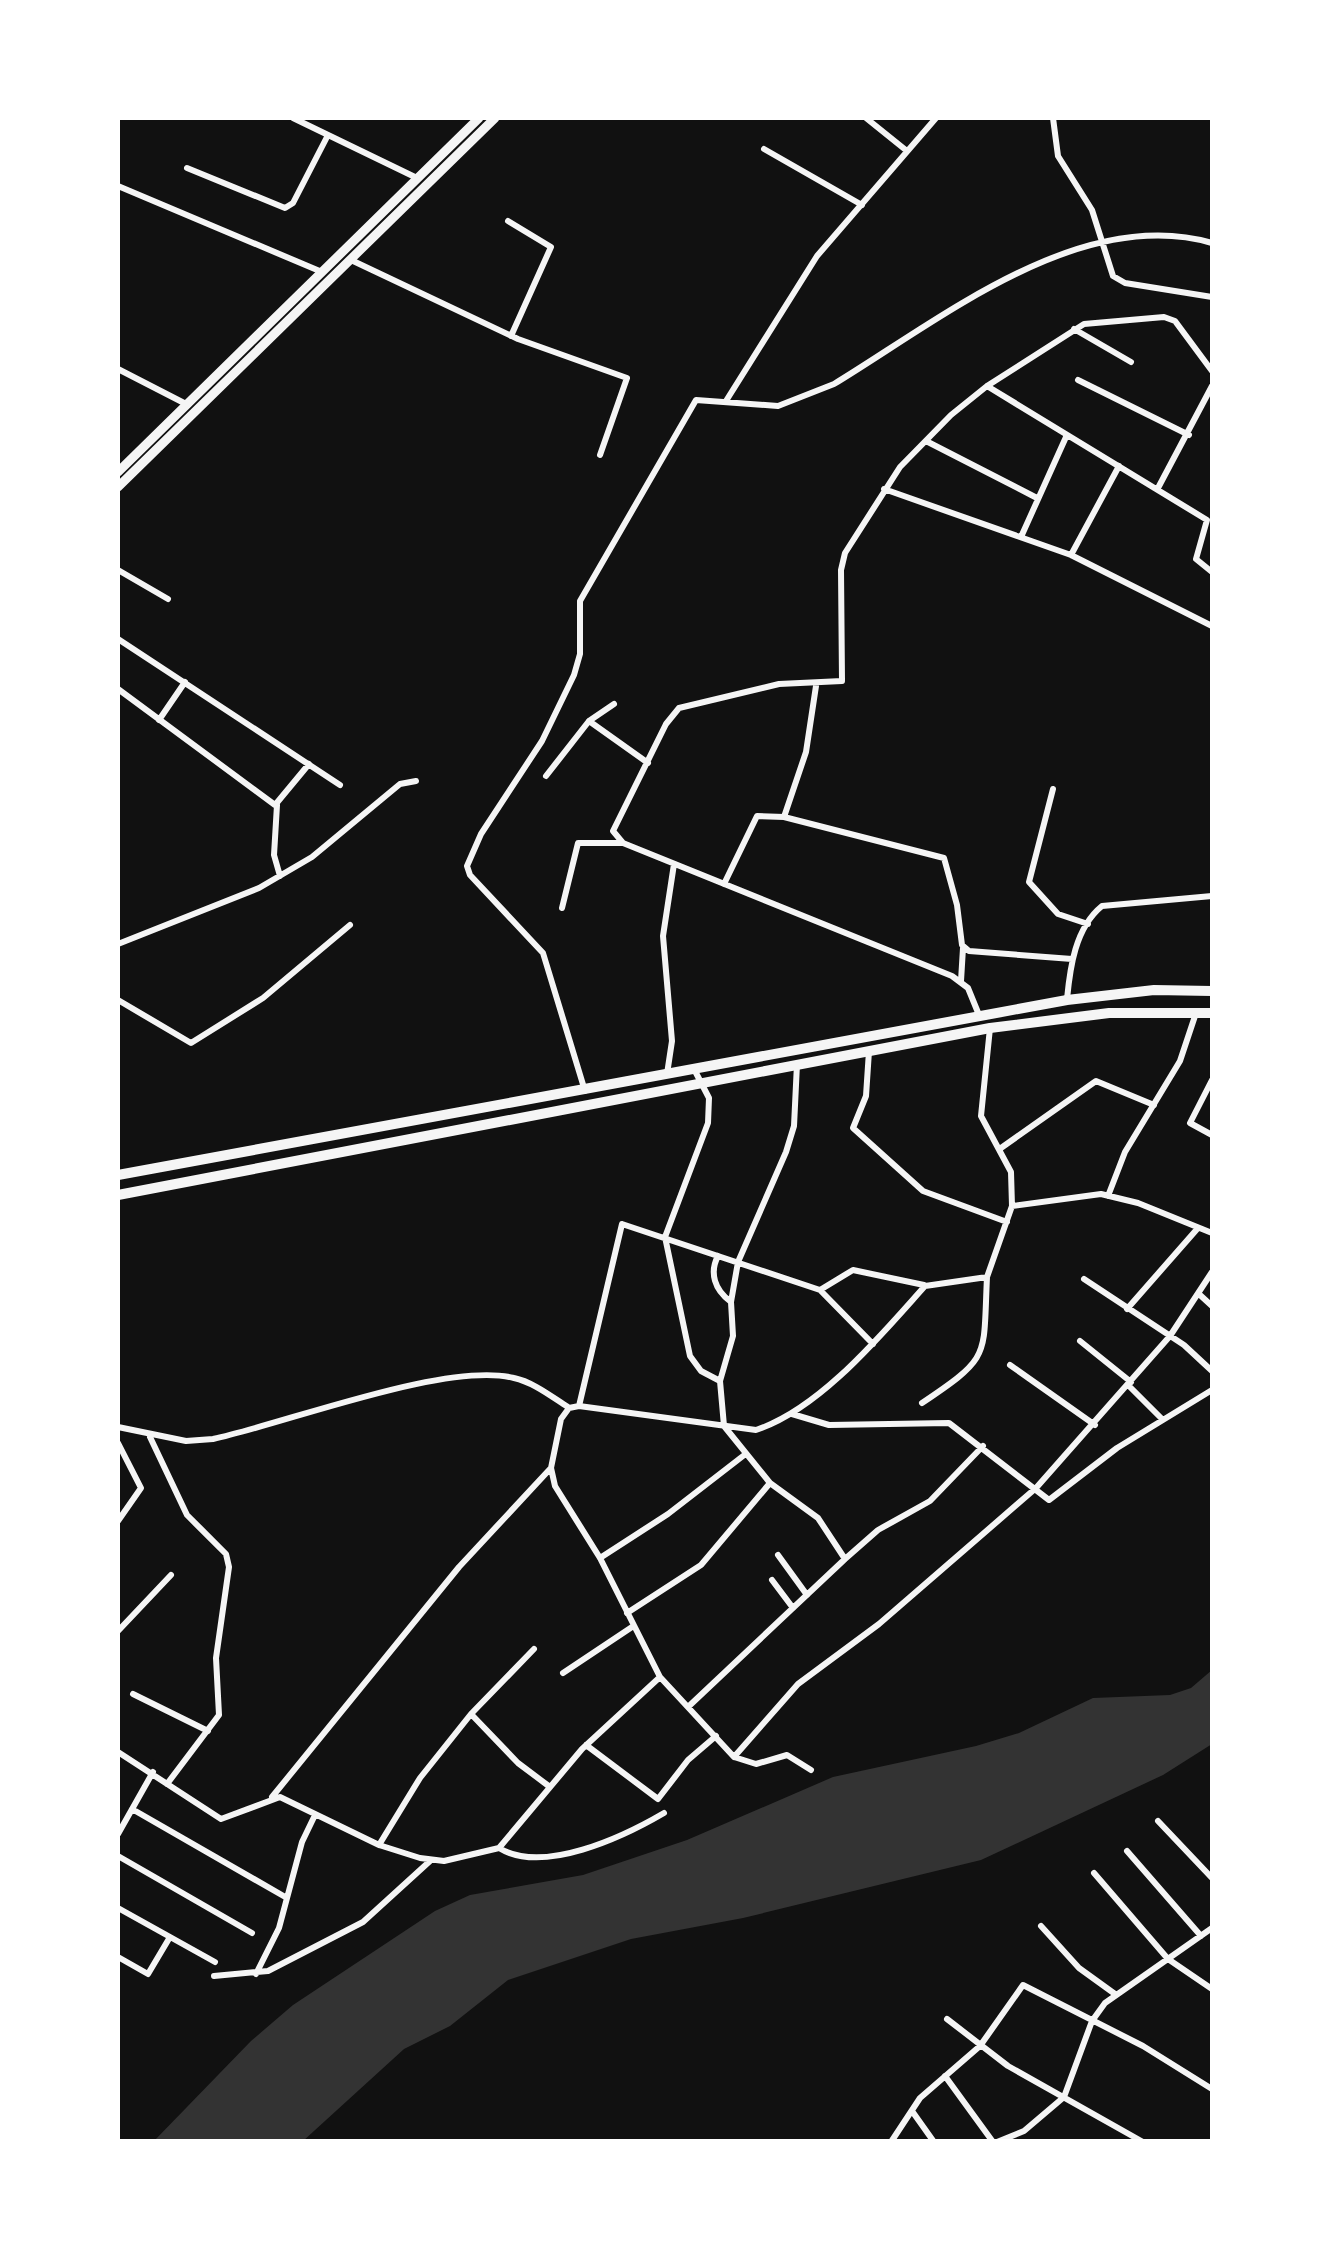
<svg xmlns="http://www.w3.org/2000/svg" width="1330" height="2259" font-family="Raleway,sans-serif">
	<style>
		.water { fill: #333 }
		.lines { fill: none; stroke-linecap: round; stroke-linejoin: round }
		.minor { stroke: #f5f5f5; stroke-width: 6 }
		.secondary { stroke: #f5f5f5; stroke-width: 9 }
		.trunk { stroke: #f5f5f5; stroke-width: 10 }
	</style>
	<rect width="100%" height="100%" fill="#111"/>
	<path class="water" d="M1212 1670V1744L1163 1775 981 1860 743 1918 631 1939 508 1980 450 2026 404 2049 303 2141H154L251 2041 293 2005 435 1911 470 1895 583 1875 687 1840 833 1777 976 1746 1019 1733 1093 1698 1170 1695 1191 1688Z"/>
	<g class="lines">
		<path class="minor" d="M293 118 417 178
			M866 118 907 151
			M1053 118 1058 156 1092 210 1113 276 1125 283 1212 297
			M764 149 862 205
			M187 168 285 208 293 203 328 135
			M118 186 322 272
			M508 221 551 247 511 336
			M351 260 518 339 627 378 600 455
			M1074 329 1131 362
			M118 369 188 405
			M1078 380 1189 435
			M987 386 1207 520 1196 559 1212 572
			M726 401 817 256 936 118
			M926 441 1037 498
			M1158 488 1212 386
			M884 489 1071 555 1212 626
			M1021 537 1066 437
			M1071 555 1119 466
			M118 570 168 599
			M118 639 340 785
			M118 689 275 805 309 764
			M614 704 589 721 648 763
			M159 720 185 682
			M546 776 589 721
			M1053 789 1029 882 1058 914 1088 924
			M277 805 274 855 280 876
			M784 817 806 752 816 686
			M724 884 757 816 784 817 944 858 957 905 962 945 969 951 1072 959
			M562 908 578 843H622
			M118 944 259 888 312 857 400 784 416 781
			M961 981 963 948
			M1067 999C1070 968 1075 928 1102 906L1212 896
			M118 1000 191 1043 263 998 350 925
			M979 1015 968 988 952 976 623 843 613 831 666 724 679 708 779 684 842 681 841 570 845 553 900 467 951 415 987 386 1084 324 1164 317 1175 321 1212 371
			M869 1051 866 1096 853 1128 923 1191 1007 1222
			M797 1064 794 1126 786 1152 738 1262 731 1302 733 1336 720 1381 724 1426 770 1483 818 1518 845 1559
			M695 1071 709 1098 708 1123 665 1237 690 1356 701 1371 720 1381
			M667 1074 672 1041 663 936 674 864
			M1212 1080 1190 1123 1212 1135
			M585 1091 543 953 470 875 467 866 481 834 542 741 574 675 580 654V601L696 400 778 406 834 384C941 319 1081 205 1212 243
			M1001 1148 1096 1081 1154 1105
			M1108 1196 1125 1152 1180 1061 1196 1013
			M1012 1206 1101 1194 1138 1203 1212 1233
			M718 1256C709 1273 715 1290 730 1301
			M1084 1279 1184 1345 1212 1371
			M821 1291 873 1344
			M1200 1295 1212 1306
			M1127 1309 1198 1228
			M1080 1341 1131 1382
			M1010 1365 1095 1425
			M1129 1386 1162 1419
			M922 1403C992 1356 983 1358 987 1277
			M579 1406 622 1224 820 1290 853 1270 924 1285
			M792 1414 829 1425 949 1423 1049 1500 1117 1448 1212 1390
			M118 1427 186 1441 213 1439C287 1423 447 1361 514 1378 533 1382 552 1397 568 1407
			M150 1437 187 1515 226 1554 229 1567 216 1658 219 1715 167 1784
			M118 1443 141 1488 118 1521
			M778 1555 807 1595
			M600 1558 668 1514 743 1456
			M772 1580 793 1608
			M627 1613 701 1565 770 1483
			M118 1631 171 1575
			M563 1673 632 1627
			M133 1694 208 1731
			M688 1707 845 1559 878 1530 930 1501 983 1446
			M471 1714 534 1649
			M586 1745 658 1799 688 1760 716 1736
			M118 1752 221 1819 280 1797 379 1845 420 1858 444 1861 499 1848 582 1749 660 1677
			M734 1757 798 1684 879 1624 1036 1488 1170 1336 1212 1272
			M811 1770 787 1755 756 1764 734 1757 660 1677 600 1558 555 1486 551 1468 561 1419 569 1408 579 1406 756 1430C820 1409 881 1335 925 1286L987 1277 1012 1206 1011 1172 981 1116 990 1028
			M272 1797 459 1567 550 1469
			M132 1809 287 1898
			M1158 1821 1212 1878
			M118 1834 153 1772
			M379 1845 420 1778 471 1714 518 1763 550 1787
			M499 1848C543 1875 623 1837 664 1813
			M1127 1851 1201 1936
			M118 1856 252 1933
			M1094 1873 1168 1959 1212 1989
			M118 1908 215 1962
			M1041 1926 1079 1968 1115 1994
			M118 1957 148 1974 170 1937
			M256 1974 279 1928 302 1842 315 1815
			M214 1976 268 1971 363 1922 430 1861
			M947 2019 1008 2066 1143 2142
			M945 2076 993 2142
			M912 2111 934 2142
			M891 2142 920 2098 980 2046 1023 1985 1143 2046 1212 2089
			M997 2142 1024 2131 1064 2097 1092 2021 1105 2003 1212 1928"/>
		<path class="secondary" d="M118 472 479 118
			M118 487 495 118"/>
		<path class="trunk" d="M118 1175 1067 1000 1154 990 1212 991
			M118 1195 990 1028 1109 1013H1212"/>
	</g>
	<rect width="1330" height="2259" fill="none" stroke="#ffffff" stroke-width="240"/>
</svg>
